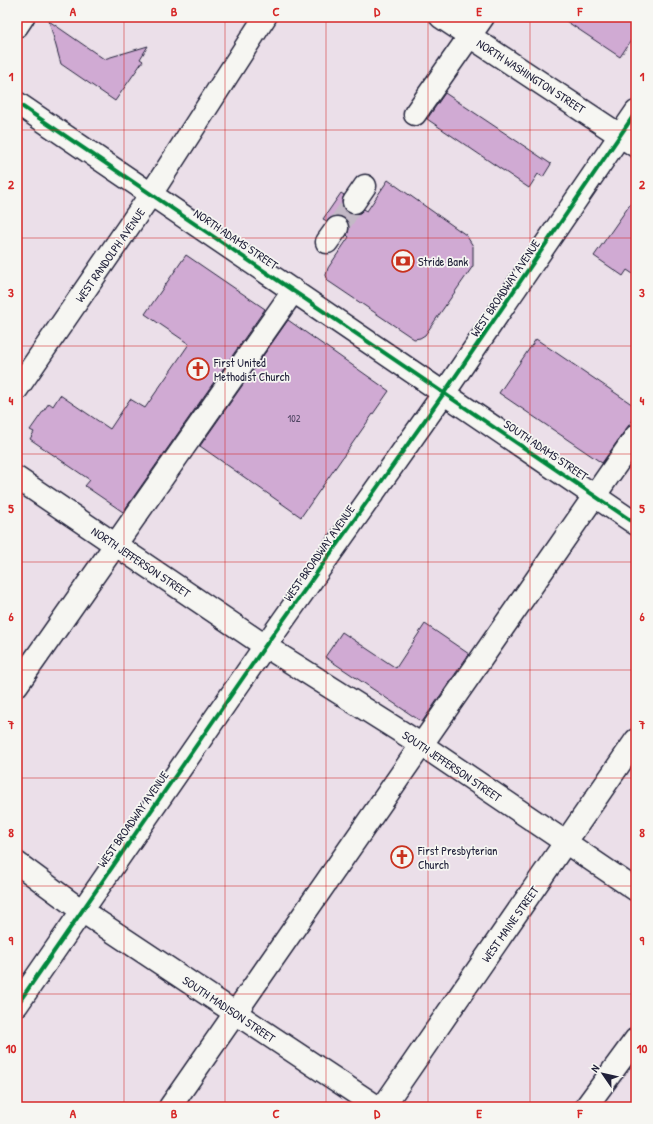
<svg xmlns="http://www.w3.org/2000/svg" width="653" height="1124" font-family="'Patrick Hand',sans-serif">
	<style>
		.building { fill: #d0aad3; stroke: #22223b }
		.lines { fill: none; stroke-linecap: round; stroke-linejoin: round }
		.minor-tunnel { stroke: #c3b9c6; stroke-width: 22; stroke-dasharray: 22 11; stroke-linecap: butt }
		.minor-casing { stroke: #22223b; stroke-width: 25 }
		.major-casing { stroke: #22223b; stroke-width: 25 }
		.minor { stroke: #f6f6f2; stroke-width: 22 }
		.major { stroke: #f6f6f2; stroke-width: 22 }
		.cycleway-casing { stroke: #f6f6f2; stroke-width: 6 }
		.cycleway { stroke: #00873e; stroke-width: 4 }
		.grid { fill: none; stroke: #d62828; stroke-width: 1; stroke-opacity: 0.55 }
		.labels { text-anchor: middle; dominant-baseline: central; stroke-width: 3.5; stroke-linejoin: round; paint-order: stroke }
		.number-label { font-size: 10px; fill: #4e4461 }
		.street-label { font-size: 12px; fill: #22223b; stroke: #f6f6f2 }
		.poi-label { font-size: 12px; fill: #22223b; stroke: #f6f6f2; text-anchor: start }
		.neatline { fill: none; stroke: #d62828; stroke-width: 1.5 }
		.grid-label { font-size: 13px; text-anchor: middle; font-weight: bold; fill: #d62828 }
	</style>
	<rect width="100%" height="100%" fill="#ebdfe9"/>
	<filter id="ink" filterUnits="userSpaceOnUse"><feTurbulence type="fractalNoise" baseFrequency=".025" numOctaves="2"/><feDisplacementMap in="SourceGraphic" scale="8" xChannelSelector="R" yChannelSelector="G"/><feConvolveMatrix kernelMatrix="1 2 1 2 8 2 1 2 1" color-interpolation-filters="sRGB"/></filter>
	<g filter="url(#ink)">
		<path class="building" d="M560 17H636V33L620 57Z
			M49 21 104 59 148 46 140 59 143 61 115 101 61 64Z
			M445 93 551 164 543 177 538 174 529 188 427 119Z
			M388 180 466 235 473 246V266L425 335 420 338 414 339 328 281 326 275 328 268 349 237 347 235 349 229 348 222 344 218 338 216 332 217 327 221 323 219 341 193 344 195 342 201 343 207 347 212 353 214 360 213 364 209 367 211Z
			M636 196V276L627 270 623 276 594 256Z
			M186 255 265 309 123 512 85 486 90 480 30 439 34 432 30 430 49 403 53 406 60 395 110 429 130 399 145 408 189 344 145 314Z
			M288 320 389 391 301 517 200 446Z
			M536 339 636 407V415L602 463 499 393Z
			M425 624 469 654 422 722 325 657 342 632 396 668Z"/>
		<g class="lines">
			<path class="minor-tunnel" d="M337 228 354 202"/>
			<g class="minor-casing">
				<path id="minor" d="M441 17 636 146
					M17 26 23 17
					M17 103 636 524
					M415 114 483 17
					M354 202 365 186
					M327 242 337 228
					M17 478 265 646 422 745 636 890
					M17 685 294 290
					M17 863 82 911 377 1107
					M170 1107 636 436
					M586 1107 636 1039"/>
			</g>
			<g class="major-casing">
				<path id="major" d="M17 389 151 194 265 17
					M17 1005 265 646 444 393 636 112
					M383 1107 636 740"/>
			</g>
			<use href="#minor" class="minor"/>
			<use href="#major" class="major"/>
			<g class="cycleway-casing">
				<path id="cycleway" d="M17 103 636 524
					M17 1005 265 646 444 393 636 112"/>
			</g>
			<use href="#cycleway" class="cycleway"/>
		</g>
	</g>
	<path class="grid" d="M124 17V1107M225 17V1107M326 17V1107M428 17V1107M530 17V1107M17 130H636M17 238H636M17 346H636M17 454H636M17 562H636M17 670H636M17 778H636M17 886H636M17 994H636"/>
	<defs>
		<g id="bank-ring" transform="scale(1.15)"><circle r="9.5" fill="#f6f6f2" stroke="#c8321e" stroke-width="1.5"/><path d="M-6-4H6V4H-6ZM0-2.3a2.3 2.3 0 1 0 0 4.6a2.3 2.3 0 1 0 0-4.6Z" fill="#c8321e"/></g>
		<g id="church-ring" transform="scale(1.15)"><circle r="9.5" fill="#f6f6f2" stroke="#c8321e" stroke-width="1.5"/><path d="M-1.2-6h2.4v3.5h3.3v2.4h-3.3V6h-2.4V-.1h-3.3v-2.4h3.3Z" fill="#c8321e"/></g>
	</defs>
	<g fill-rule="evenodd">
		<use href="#bank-ring" x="403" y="261"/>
		<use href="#church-ring" x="198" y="369"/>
		<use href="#church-ring" x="402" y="857"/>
	</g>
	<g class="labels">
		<g class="number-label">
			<text x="294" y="418">102</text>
		</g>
		<g class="street-label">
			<text transform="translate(531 76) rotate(33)">NORTH WASHINGTON STREET</text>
			<text transform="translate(236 239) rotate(34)">NORTH ADAMS STREET</text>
			<text transform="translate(110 255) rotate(-55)">WEST RANDOLPH AVENUE</text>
			<text transform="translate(505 288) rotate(-56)">WEST BROADWAY AVENUE</text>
			<text transform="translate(546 450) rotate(34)">SOUTH ADAMS STREET</text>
			<text transform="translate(319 553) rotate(-55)">WEST BROADWAY AVENUE</text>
			<text transform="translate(141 562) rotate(34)">NORTH JEFFERSON STREET</text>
			<text transform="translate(452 766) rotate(34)">SOUTH JEFFERSON STREET</text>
			<text transform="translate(133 819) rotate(-55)">WEST BROADWAY AVENUE</text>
			<text transform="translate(510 924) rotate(-55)">WEST MAINE STREET</text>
			<text transform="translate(229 1009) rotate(34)">SOUTH MADISON STREET</text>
		</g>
		<g class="poi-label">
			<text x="418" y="261">Stride Bank</text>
			<text x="214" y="362">First United<tspan x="214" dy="14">Methodist Church</tspan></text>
			<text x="418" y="850">First Presbyterian<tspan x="418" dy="14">Church</tspan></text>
		</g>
	</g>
	<rect width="653" height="1124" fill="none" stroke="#f6f6f2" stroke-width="44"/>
	<g transform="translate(603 1074) rotate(304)" stroke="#f6f6f2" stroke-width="3" paint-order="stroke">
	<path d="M0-3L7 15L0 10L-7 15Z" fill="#22223b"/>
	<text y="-6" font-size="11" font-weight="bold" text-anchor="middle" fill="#22223b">N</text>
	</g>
	<rect x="22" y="22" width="609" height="1080" class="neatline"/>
	<g class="grid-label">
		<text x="73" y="16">A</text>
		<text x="174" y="16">B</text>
		<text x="276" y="16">C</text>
		<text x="377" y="16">D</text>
		<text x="479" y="16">E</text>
		<text x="580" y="16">F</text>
		<text x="11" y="81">1</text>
		<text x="642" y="81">1</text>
		<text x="11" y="189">2</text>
		<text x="642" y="189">2</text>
		<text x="11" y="297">3</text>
		<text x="642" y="297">3</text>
		<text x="11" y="405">4</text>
		<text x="642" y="405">4</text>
		<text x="11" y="513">5</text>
		<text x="642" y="513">5</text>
		<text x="11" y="621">6</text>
		<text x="642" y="621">6</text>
		<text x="11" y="729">7</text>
		<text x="642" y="729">7</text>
		<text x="11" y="837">8</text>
		<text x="642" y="837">8</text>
		<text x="11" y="945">9</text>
		<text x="642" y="945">9</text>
		<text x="11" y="1053">10</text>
		<text x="642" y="1053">10</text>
		<text x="73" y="1118">A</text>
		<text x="174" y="1118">B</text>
		<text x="276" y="1118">C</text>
		<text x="377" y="1118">D</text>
		<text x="479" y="1118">E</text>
		<text x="580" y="1118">F</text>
	</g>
</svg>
